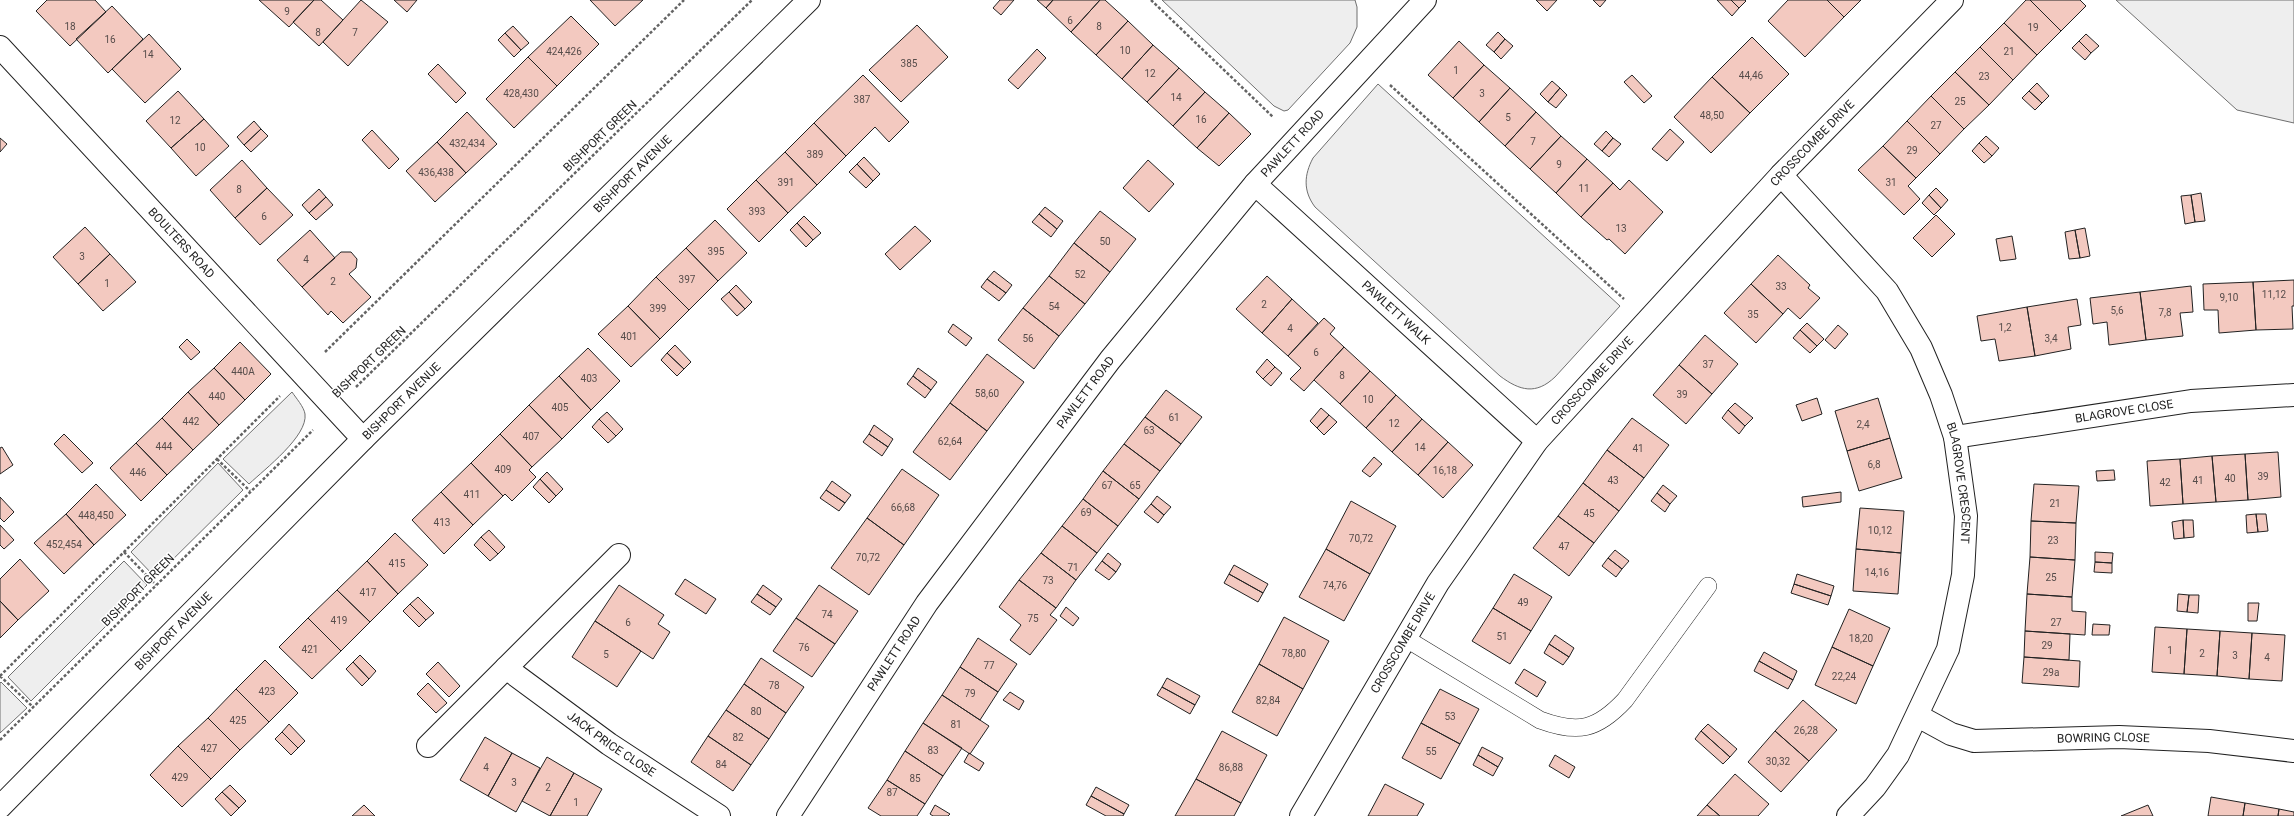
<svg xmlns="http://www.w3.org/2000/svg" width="2294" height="816" font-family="Roboto,sans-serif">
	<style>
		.green { fill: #eee; stroke: #6f6f6f }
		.building { fill: #f3c9c0; stroke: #222 }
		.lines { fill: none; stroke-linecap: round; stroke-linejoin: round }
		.lane-casing { stroke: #222; stroke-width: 18 }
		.street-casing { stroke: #222; stroke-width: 24 }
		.path { stroke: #646464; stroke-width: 2.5; stroke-dasharray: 3 2; stroke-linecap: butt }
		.lane { stroke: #fff; stroke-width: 17 }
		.street { stroke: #fff; stroke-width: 22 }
		.labels { text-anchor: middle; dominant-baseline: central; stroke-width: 3; stroke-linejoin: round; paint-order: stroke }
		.number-label { font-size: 10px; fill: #564c4a }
		.street-label { font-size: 12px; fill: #222; stroke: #fff }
	</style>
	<rect width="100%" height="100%" fill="#fff"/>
	<path class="green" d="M1162 0H1355L1357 7V27L1350 43 1288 110 1284 111 1274 106Z
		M2116 0H2294V123L2237 110Z
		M1378 84 1620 306 1555 377C1536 395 1520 391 1500 376L1315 207C1303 191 1304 175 1313 158Z
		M292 392C296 398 304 407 305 414 308 436 265 469 249 484L223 459Z
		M218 463 243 490 155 577 131 552Z
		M124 561 147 585 31 701 8 677Z
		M1 682 27 708 0 733V683Z"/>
	<path class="building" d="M47 0H95L106 12 70 46 36 11Z
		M259 0H314L289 27Z
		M314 0H321L343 20 319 46 293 22Z
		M361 0 388 22 348 66 323 42Z
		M394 0H417L407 12Z
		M590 0H643L615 26Z
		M1000 0H1014L1001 15 993 8Z
		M1037 0H1053L1046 8Z
		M1053 0H1100L1071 32 1046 8Z
		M1100 0H1105L1128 21 1096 55 1071 32Z
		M1536 0H1557L1547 11Z
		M1593 0H1606L1600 7Z
		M1717 0H1731L1739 8 1732 16Z
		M1731 0H1745L1746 1 1739 8Z
		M1788 0H1827L1844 17 1805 57 1768 21Z
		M1827 0H1861L1844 17Z
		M2026 0H2030L2061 31 2037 55 2004 23Z
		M2030 0H2080L2086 6 2061 31Z
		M112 6 143 39 108 73 76 39Z
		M571 16 599 44 557 86 528 57Z
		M1128 21 1153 45 1122 79 1096 55Z
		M2004 23 2037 55 2013 80 1980 47Z
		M917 25 948 57 901 102 869 70Z
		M513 26 529 43 521 50 505 33Z
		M1498 32 1505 39 1494 52 1486 45Z
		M505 33 521 50 514 57 498 40Z
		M149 34 181 69 145 103 112 69Z
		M2086 34 2099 46 2091 53 2079 41Z
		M1752 37 1789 74 1750 113 1712 77Z
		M1505 39 1513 46 1501 59 1494 52Z
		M1459 41 1484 65 1453 98 1428 75Z
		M2079 41 2091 53 2085 60 2072 48Z
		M1153 45 1179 68 1147 102 1122 79Z
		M1980 47 2013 80 1989 105 1955 72Z
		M1037 49 1046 58 1018 89 1008 80Z
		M528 57 557 86 514 128 486 99Z
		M438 64 466 93 456 103 428 74Z
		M1484 65 1510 88 1479 122 1453 98Z
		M1179 68 1205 92 1173 126 1147 102Z
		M1955 72 1989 105 1964 129 1931 96Z
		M863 75 909 122 889 142 875 127 846 156 814 123Z
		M1632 75 1652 96 1644 103 1624 82Z
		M1712 77 1750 113 1711 153 1674 117Z
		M1552 81 1560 88 1548 102 1540 94Z
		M2037 83 2049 96 2042 103 2029 91Z
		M1510 88 1536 112 1505 146 1479 122Z
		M1560 88 1567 95 1556 108 1548 102Z
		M178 91 204 119 171 148 146 121Z
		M2029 91 2042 103 2035 110 2022 98Z
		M1205 92 1229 113 1197 148 1173 126Z
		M1931 96 1964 129 1940 154 1907 121Z
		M467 112 497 144 466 173 437 142Z
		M1536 112 1561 136 1530 169 1505 146Z
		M1229 113 1251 134 1219 166 1197 148Z
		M204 119 229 146 196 176 171 148Z
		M254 121 261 129 244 145 237 137Z
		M1907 121 1940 154 1916 178 1883 146Z
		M814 123 846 156 817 185 785 152Z
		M261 129 268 136 251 152 244 145Z
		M1670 129 1684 142 1667 161 1652 149Z
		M372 130 399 159 389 169 362 140Z
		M1606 131 1613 138 1602 151 1594 144Z
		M1561 136 1587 159 1556 193 1530 169Z
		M1986 136 1999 148 1992 156 1979 143Z
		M0 138 7 144 0 152Z
		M1613 138 1621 144 1609 157 1602 151Z
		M437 142 466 173 435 202 406 171Z
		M1979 143 1992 156 1984 163 1972 151Z
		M1883 146 1916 178 1908 186 1920 199 1904 215 1858 170Z
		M785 152 817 185 788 213 756 180Z
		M864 157 880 174 873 181 857 164Z
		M1587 159 1613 183 1581 217 1556 193Z
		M242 160 267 188 235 218 210 190Z
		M1148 160 1174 184 1149 212 1123 188Z
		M857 164 873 181 866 188 849 172Z
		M756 180 788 213 759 242 727 209Z
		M1629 180 1663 212 1625 254 1609 239 1607 240 1581 217 1613 183 1620 190Z
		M267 188 293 215 260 245 235 218Z
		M1936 188 1948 200 1941 208 1929 195Z
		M319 189 326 197 309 213 302 205Z
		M2201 193 2205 221 2195 222 2191 195Z
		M1929 195 1941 208 1934 215 1922 203Z
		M2191 195 2195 222 2185 224 2181 196Z
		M326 197 333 205 316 220 309 213Z
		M1045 207 1063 221 1057 229 1039 214Z
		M1100 211 1136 239 1110 272 1074 243Z
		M1039 214 1057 229 1051 237 1032 222Z
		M1936 215 1955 234 1932 257 1913 238Z
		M804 216 821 233 813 240 797 223Z
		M715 220 747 253 718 281 686 248Z
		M797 223 813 240 806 247 790 230Z
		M915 226 931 241 900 270 885 254Z
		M85 227 110 254 78 284 53 257Z
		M2085 228 2090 256 2080 258 2075 230Z
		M310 230 335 258 302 287 277 260Z
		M2075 230 2080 258 2069 259 2065 232Z
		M2012 236 2016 259 2000 261 1996 239Z
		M1074 243 1110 272 1085 304 1049 276Z
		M686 248 718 281 689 310 656 277Z
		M341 252H351L357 259 356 268 349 274 371 297 343 323 331 311 328 315 302 287Z
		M110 254 136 282 103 311 78 284Z
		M1778 255 1810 285 1808 288 1820 298 1800 319 1788 308 1783 314 1751 284Z
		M994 271 1012 285 1006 293 987 279Z
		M1049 276 1085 304 1059 336 1023 308Z
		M1267 276 1292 299 1262 333 1236 309Z
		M656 277 689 310 660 339 628 306Z
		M987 279 1006 293 999 301 981 287Z
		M2294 280V306H2292L2293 329 2256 330 2253 282Z
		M2253 282 2256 330 2219 333 2218 310H2204L2203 284Z
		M1751 284 1783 314 1756 343 1724 313Z
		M736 285 752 302 745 309 729 292Z
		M2191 286 2193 312 2180 313 2183 336 2146 340 2140 292Z
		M729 292 745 309 737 316 721 299Z
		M2140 292 2146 340 2109 345 2107 322 2093 324 2090 298Z
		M1292 299 1318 323 1288 356 1262 333Z
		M2077 299 2081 325 2068 327 2071 349 2035 356 2027 307Z
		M628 306 660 339 631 367 598 334Z
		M2027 307 2035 356 1999 361 1995 339 1981 341 1977 316Z
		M1023 308 1059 336 1034 369 998 340Z
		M1324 318 1335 328 1330 334 1344 347 1304 391 1290 379 1301 368 1288 356Z
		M1807 323 1824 339 1817 346 1800 330Z
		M953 324 972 338 966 346 948 332Z
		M1838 325 1848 334 1835 349 1825 340Z
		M1800 330 1817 346 1810 353 1793 338Z
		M1705 335 1738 364 1712 394 1679 365Z
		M187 339 200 352 191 360 179 347Z
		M240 342 271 374 245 400 214 368Z
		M675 345 691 362 684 369 667 353Z
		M1344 347 1370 371 1340 404 1314 380Z
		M588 348 620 381 591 410 559 376Z
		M667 353 684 369 677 376 661 360Z
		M987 354 1024 382 987 431 950 403Z
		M1267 359 1275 367 1263 379 1256 372Z
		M1679 365 1712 394 1686 424 1653 395Z
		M1275 367 1282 373 1271 386 1263 379Z
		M214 368 245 400 219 425 188 392Z
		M918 368 937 382 931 390 913 376Z
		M1370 371 1396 395 1366 428 1340 404Z
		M559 376 591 410 562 439 529 405Z
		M913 376 931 390 925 398 907 384Z
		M1166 390 1202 417 1181 444 1145 417Z
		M188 392 219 425 193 450 162 418Z
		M1396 395 1422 419 1392 452 1366 428Z
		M1817 398 1822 414 1802 421 1796 405Z
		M1878 398 1890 438 1847 451 1835 411Z
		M950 403 987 431 950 480 913 452Z
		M1735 403 1753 418 1745 426 1728 410Z
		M529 405 562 439 532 467 500 434Z
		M1321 408 1329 415 1317 428 1310 421Z
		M1728 410 1745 426 1739 434 1722 418Z
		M607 412 623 429 616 436 599 419Z
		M1329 415 1337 422 1324 435 1317 428Z
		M1145 417 1181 444 1160 471 1124 444Z
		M162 418 193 450 167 475 136 443Z
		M1632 418 1669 445 1644 478 1607 450Z
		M599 419 616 436 608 443 592 427Z
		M1422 419 1448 442 1418 475 1392 452Z
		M874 425 893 439 888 447 869 434Z
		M64 434 93 463 82 473 54 444Z
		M500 434 532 467 529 470 536 477 512 501 505 494 503 496 471 463Z
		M869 434 888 447 882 456 863 442Z
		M1890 438 1902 478 1859 491 1847 451Z
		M1448 442 1473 465 1443 498 1418 475Z
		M136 443 167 475 141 501 110 468Z
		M1124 444 1160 471 1139 499 1103 471Z
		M2 447 13 465 0 474V448Z
		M1607 450 1644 478 1619 511 1583 483Z
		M2278 452 2281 497 2248 500 2245 454Z
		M2245 454 2248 500 2216 502 2212 456Z
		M2212 456 2216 502 2183 504 2180 459Z
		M1374 457 1382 464 1370 477 1362 471Z
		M2180 459 2183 504 2150 506 2147 461Z
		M471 463 503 496 473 525 441 492Z
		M902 469 939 495 904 545 867 518Z
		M2114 470 2115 480 2097 481 2096 471Z
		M1103 471 1139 499 1118 526 1083 499Z
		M547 472 563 489 556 496 540 479Z
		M540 479 556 496 549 503 533 487Z
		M832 481 851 495 845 503 826 490Z
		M1583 483 1619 511 1594 543 1558 516Z
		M96 484 126 515 94 545 66 514Z
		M2034 484 2079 486 2076 523 2031 521Z
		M1663 485 1677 496 1670 504 1657 493Z
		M826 490 845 503 839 511 820 498Z
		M441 492 473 525 444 554 412 520Z
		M1841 492V502L1803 507 1802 497Z
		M1657 493 1670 504 1665 512 1651 501Z
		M1157 496 1171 507 1164 515 1151 504Z
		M0 497 14 512 4 522 0 518Z
		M1083 499 1118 526 1097 553 1062 526Z
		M1351 501 1396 526 1370 574 1326 549Z
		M1151 504 1164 515 1158 523 1144 512Z
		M1860 508 1904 511 1901 553 1856 549Z
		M66 514 94 545 64 574 34 543Z
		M2256 514H2266L2268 531 2258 532Z
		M2256 514 2258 532 2247 533 2246 515Z
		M1558 516 1594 543 1569 576 1533 548Z
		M867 518 904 545 869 595 831 568Z
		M2183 520H2193L2194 537 2184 538Z
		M2183 520 2184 538 2174 539 2172 522Z
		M2031 521 2076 523 2075 560 2030 557Z
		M0 525 14 540 4 549 0 545Z
		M1062 526 1097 553 1076 580 1041 553Z
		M489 530 505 547 498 554 481 537Z
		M395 533 428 565 398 594 367 561Z
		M481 537 498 554 490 561 474 545Z
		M1326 549 1370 574 1344 621 1299 597Z
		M1856 549 1901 553 1898 594 1853 591Z
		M1615 550 1629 561 1622 569 1608 558Z
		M2095 552 2113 553 2112 563 2095 562Z
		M1041 553 1076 580 1056 608 1019 580Z
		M1108 553 1121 564 1116 572 1102 561Z
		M2030 557 2075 560 2072 597 2027 594Z
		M1608 558 1622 569 1616 577 1602 566Z
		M20 559 49 591 18 620 0 601V579Z
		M367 561 398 594 370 622 337 590Z
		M1102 561 1116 572 1109 580 1095 570Z
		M2095 562 2112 563V573L2094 572Z
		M1234 565 1268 584 1263 593 1229 574Z
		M1229 574 1263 593 1258 602 1224 583Z
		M1514 574 1552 597 1531 631 1493 608Z
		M1797 574 1834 586 1831 596 1794 584Z
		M685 579 716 599 706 614 675 594Z
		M1019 580 1056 608 1050 615 1057 620 1030 655 1010 640 1021 625 999 607Z
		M1794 584 1831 596 1828 605 1791 593Z
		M619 585 664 615 658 624 670 632 653 659 595 621Z
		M763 585 782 599 776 607 757 594Z
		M819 585 858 611 835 644 796 618Z
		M337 590 370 622 341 651 308 618Z
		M757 594 776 607 770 615 751 602Z
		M2027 594 2072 597V611L2086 612 2085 635 2025 631Z
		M2178 594 2189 595 2187 612 2177 611Z
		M2189 595H2199L2198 613 2187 612Z
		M418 597 434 613 426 620 410 604Z
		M0 601 18 620 0 638Z
		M2248 603H2259L2257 621H2248Z
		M410 604 426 620 419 627 403 611Z
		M1066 607 1079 618 1073 626 1060 616Z
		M1493 608 1531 631 1510 664 1472 641Z
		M1849 609 1890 628 1873 666 1832 647Z
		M1284 617 1329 641 1303 689 1259 664Z
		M308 618 341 651 312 679 279 647Z
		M796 618 835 644 812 677 773 651Z
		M595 621 641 651 617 687 572 657Z
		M2093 624 2110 625 2109 635H2092Z
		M2155 627 2187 629 2184 674 2152 672Z
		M2187 629 2220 631 2217 676 2184 674Z
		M2025 631 2070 634 2069 660 2024 657Z
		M2220 631 2252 633 2249 679 2217 676Z
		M2252 633 2285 635 2282 681 2249 679Z
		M1555 635 1574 648 1569 657 1549 644Z
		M978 638 1017 664 998 692 960 667Z
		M1549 644 1569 657 1563 665 1544 653Z
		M1832 647 1873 666 1856 704 1815 685Z
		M1764 652 1797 671 1793 680 1759 661Z
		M360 655 376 671 369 679 353 662Z
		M2024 657 2080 661 2079 687 2022 683Z
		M761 658 804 687 786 713 744 684Z
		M265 660 298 693 269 722 236 689Z
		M1759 661 1793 680 1788 689 1754 671Z
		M353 662 369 679 362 686 346 669Z
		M438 662 460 686 449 697 426 674Z
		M1259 664 1303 689 1277 736 1232 712Z
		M960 667 998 692 980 720 942 695Z
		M1524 669 1546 682 1537 697 1515 683Z
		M1167 678 1200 696 1195 705 1162 687Z
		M428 683 447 703 436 713 417 694Z
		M744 684 786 713 769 739 726 710Z
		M1162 687 1195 705 1190 714 1157 695Z
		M236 689 269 722 240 750 208 718Z
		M1440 689 1479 709 1460 744 1421 723Z
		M1010 692 1024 701 1019 710 1003 700Z
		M942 695 989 726 970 754 923 723Z
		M1803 700 1837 730 1809 761 1775 731Z
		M726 710 769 739 751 765 708 736Z
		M208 718 240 750 211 779 178 746Z
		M923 723 962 748 943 776 905 751Z
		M1421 723 1460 744 1441 779 1402 758Z
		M289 724 305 741 298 748 282 732Z
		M1708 724 1737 749 1730 757 1701 731Z
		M1222 731 1267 755 1241 803 1196 779Z
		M1701 731 1730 757 1723 764 1695 739Z
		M1775 731 1809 761 1781 792 1748 762Z
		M282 732 298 748 291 755 275 739Z
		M708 736 751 765 733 791 691 762Z
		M485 737 512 753 488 796 460 780Z
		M178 746 211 779 182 807 150 775Z
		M1482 747 1503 758 1498 767 1478 755Z
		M905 751 943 776 925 804 887 780Z
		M512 753 540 768 516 812 488 796Z
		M969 753 984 763 979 771 964 762Z
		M1478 755 1498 767 1493 776 1473 765Z
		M1555 755 1575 767 1569 778 1549 766Z
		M547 757 574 773 550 816 522 801Z
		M574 773 602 789 587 816H550Z
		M1735 774 1769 804 1758 816H1720L1707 805Z
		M1196 779 1241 803 1234 816H1175Z
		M887 780 925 804 917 816H881L868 808Z
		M1385 784 1424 804 1417 816H1368Z
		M230 785 246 801 239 808 222 792Z
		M1096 787 1129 805 1124 814 1091 796Z
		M222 792 239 808 231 816 215 799Z
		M1091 796 1124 814 1123 816H1106L1086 805Z
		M2211 797 2245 803 2243 816H2208Z
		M2245 803 2279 809 2278 816H2243Z
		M364 805 375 816H352Z
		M935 805 950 814 948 816H933L930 814Z
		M1707 805 1720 816H1697Z
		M2148 805 2153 816H2121Z
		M2279 809 2294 812V816H2278Z"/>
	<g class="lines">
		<g class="lane-casing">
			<path id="lane" d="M1405 638 1540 720C1578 734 1597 730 1625 700L1708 586"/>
		</g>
		<g class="street-casing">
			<g id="street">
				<path id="s1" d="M0 47 363 439"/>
				<path id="s2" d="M1781 175 1887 291 1921 348 1941 395 1955 437 1966 516 1963 575 1948 649 1898 755 1875 787 1848 816"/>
				<path id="s3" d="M1255 184 1537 441"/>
				<path id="s4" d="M1955 437 2191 401 2294 395"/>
				<path id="s5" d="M506 668 609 744 719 816"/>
				<path id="s6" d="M1918 716 1951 734 1974 741 2119 737 2209 741 2294 751"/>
				<path d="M428 746 619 555"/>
				<path id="s7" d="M0 807 363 439 809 0"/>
				<path id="s8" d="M788 816 927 603 1110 360 1255 184 1425 0"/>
				<path id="s9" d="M1301 816 1438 583 1537 441 1781 175 1952 0"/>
			</g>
		</g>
		<path class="path" d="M1151 0 1273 117
			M1390 85 1624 299
			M325 352 684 0
			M356 387 752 0
			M217 459 250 491
			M124 552 156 585
			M0 676 280 396
			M0 676 33 707
			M0 740 313 430"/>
		<use href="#lane" class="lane"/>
		<use href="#street" class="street"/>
	</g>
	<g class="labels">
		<g class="number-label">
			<text x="287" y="11">9</text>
			<text x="1070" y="20">6</text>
			<text x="70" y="26">18</text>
			<text x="1099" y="26">8</text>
			<text x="2033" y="27">19</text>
			<text x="318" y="32">8</text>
			<text x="355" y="32">7</text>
			<text x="110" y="39">16</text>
			<text x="1125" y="50">10</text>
			<text x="564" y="51">424,426</text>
			<text x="2009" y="51">21</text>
			<text x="148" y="54">14</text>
			<text x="909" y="63">385</text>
			<text x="1456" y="70">1</text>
			<text x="1150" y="73">12</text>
			<text x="1751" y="75">44,46</text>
			<text x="1984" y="76">23</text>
			<text x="521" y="93">428,430</text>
			<text x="1482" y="93">3</text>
			<text x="1176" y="97">14</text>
			<text x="862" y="99">387</text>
			<text x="1960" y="101">25</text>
			<text x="1712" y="115">48,50</text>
			<text x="1508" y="117">5</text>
			<text x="1201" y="119">16</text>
			<text x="175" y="120">12</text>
			<text x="1936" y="125">27</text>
			<text x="1533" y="141">7</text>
			<text x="467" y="143">432,434</text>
			<text x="200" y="147">10</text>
			<text x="1912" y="150">29</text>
			<text x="815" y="154">389</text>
			<text x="1559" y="164">9</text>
			<text x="436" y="172">436,438</text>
			<text x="786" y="182">391</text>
			<text x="1891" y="182">31</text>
			<text x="1584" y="188">11</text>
			<text x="239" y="189">8</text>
			<text x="757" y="211">393</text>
			<text x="264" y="216">6</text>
			<text x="1621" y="228">13</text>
			<text x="1105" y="241">50</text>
			<text x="716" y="251">395</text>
			<text x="82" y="256">3</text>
			<text x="306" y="259">4</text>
			<text x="1080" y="274">52</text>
			<text x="687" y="279">397</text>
			<text x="333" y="281">2</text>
			<text x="107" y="283">1</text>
			<text x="1781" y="286">33</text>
			<text x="2274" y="294">11,12</text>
			<text x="2229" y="297">9,10</text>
			<text x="1264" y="304">2</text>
			<text x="1054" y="306">54</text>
			<text x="658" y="308">399</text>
			<text x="2117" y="310">5,6</text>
			<text x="2165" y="312">7,8</text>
			<text x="1753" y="314">35</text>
			<text x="2005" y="327">1,2</text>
			<text x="1290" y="328">4</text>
			<text x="629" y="336">401</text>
			<text x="1028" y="338">56</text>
			<text x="2051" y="338">3,4</text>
			<text x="1316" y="352">6</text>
			<text x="1708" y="364">37</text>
			<text x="243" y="371">440A</text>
			<text x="1342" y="375">8</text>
			<text x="589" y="378">403</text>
			<text x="987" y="393">58,60</text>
			<text x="1682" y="394">39</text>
			<text x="217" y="396">440</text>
			<text x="1368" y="399">10</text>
			<text x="560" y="407">405</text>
			<text x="1174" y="417">61</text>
			<text x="191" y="421">442</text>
			<text x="1394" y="423">12</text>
			<text x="1863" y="424">2,4</text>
			<text x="1149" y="430">63</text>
			<text x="531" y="436">407</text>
			<text x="950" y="441">62,64</text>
			<text x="164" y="446">444</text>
			<text x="1420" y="447">14</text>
			<text x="1638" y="448">41</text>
			<text x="1874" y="464">6,8</text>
			<text x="503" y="469">409</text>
			<text x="1445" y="470">16,18</text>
			<text x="138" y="472">446</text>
			<text x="2263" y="476">39</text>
			<text x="2230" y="478">40</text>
			<text x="1613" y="480">43</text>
			<text x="2198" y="480">41</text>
			<text x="2165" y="482">42</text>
			<text x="1107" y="485">67</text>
			<text x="1135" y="485">65</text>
			<text x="472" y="494">411</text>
			<text x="2055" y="503">21</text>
			<text x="903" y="507">66,68</text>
			<text x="1086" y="512">69</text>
			<text x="1589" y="513">45</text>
			<text x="96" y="515">448,450</text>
			<text x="442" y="522">413</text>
			<text x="1880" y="530">10,12</text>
			<text x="1361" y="538">70,72</text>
			<text x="2053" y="540">23</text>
			<text x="64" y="544">452,454</text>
			<text x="1564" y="546">47</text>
			<text x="868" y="557">70,72</text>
			<text x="397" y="563">415</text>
			<text x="1073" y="567">71</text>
			<text x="1877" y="572">14,16</text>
			<text x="2051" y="577">25</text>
			<text x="1048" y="580">73</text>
			<text x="1335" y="585">74,76</text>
			<text x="368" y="592">417</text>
			<text x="1523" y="602">49</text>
			<text x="827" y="614">74</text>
			<text x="1033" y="618">75</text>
			<text x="339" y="620">419</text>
			<text x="628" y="622">6</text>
			<text x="2056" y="622">27</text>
			<text x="1502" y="636">51</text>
			<text x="1861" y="638">18,20</text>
			<text x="2047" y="645">29</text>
			<text x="804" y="647">76</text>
			<text x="310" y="649">421</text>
			<text x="2170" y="650">1</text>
			<text x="1294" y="653">78,80</text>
			<text x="2202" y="653">2</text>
			<text x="606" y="654">5</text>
			<text x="2235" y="655">3</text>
			<text x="2267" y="657">4</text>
			<text x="989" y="665">77</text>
			<text x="2051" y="672">29a</text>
			<text x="1844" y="676">22,24</text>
			<text x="774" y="685">78</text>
			<text x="267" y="691">423</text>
			<text x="970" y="693">79</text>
			<text x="1268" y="700">82,84</text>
			<text x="756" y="711">80</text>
			<text x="1450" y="716">53</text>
			<text x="238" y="720">425</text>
			<text x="956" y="724">81</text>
			<text x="1806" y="730">26,28</text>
			<text x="738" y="737">82</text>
			<text x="209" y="748">427</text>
			<text x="933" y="750">83</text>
			<text x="1431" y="751">55</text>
			<text x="1778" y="761">30,32</text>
			<text x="721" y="764">84</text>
			<text x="486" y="767">4</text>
			<text x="1231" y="767">86,88</text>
			<text x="180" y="777">429</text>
			<text x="915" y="778">85</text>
			<text x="514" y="782">3</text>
			<text x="548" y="787">2</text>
			<text x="892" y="792">87</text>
			<text x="576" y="802">1</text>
		</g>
		<g class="street-label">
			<text transform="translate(600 136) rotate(-44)">BISHPORT GREEN</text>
			<text stroke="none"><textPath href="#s8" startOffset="842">PAWLETT ROAD</textPath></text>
			<text stroke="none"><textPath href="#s9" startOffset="849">CROSSCOMBE DRIVE</textPath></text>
			<text stroke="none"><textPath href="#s7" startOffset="895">BISHPORT AVENUE</textPath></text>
			<text stroke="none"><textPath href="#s1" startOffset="267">BOULTERS ROAD</textPath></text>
			<text stroke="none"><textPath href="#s3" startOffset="191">PAWLETT WALK</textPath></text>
			<text transform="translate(369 362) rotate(-44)">BISHPORT GREEN</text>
			<text stroke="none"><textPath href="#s9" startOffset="525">CROSSCOMBE DRIVE</textPath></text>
			<text stroke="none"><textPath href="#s8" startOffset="518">PAWLETT ROAD</textPath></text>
			<text stroke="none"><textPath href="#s7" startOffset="571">BISHPORT AVENUE</textPath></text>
			<text stroke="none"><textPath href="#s4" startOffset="171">BLAGROVE CLOSE</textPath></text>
			<text stroke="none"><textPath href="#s2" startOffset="365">BLAGROVE CRESCENT</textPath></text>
			<text transform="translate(138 590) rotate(-45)">BISHPORT GREEN</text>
			<text stroke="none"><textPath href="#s7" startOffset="247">BISHPORT AVENUE</textPath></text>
			<text stroke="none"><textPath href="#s9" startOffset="201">CROSSCOMBE DRIVE</textPath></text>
			<text stroke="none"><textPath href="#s8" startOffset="194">PAWLETT ROAD</textPath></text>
			<text stroke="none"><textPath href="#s6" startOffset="191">BOWRING CLOSE</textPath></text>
			<text stroke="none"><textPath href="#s5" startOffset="130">JACK PRICE CLOSE</textPath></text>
		</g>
	</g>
</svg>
